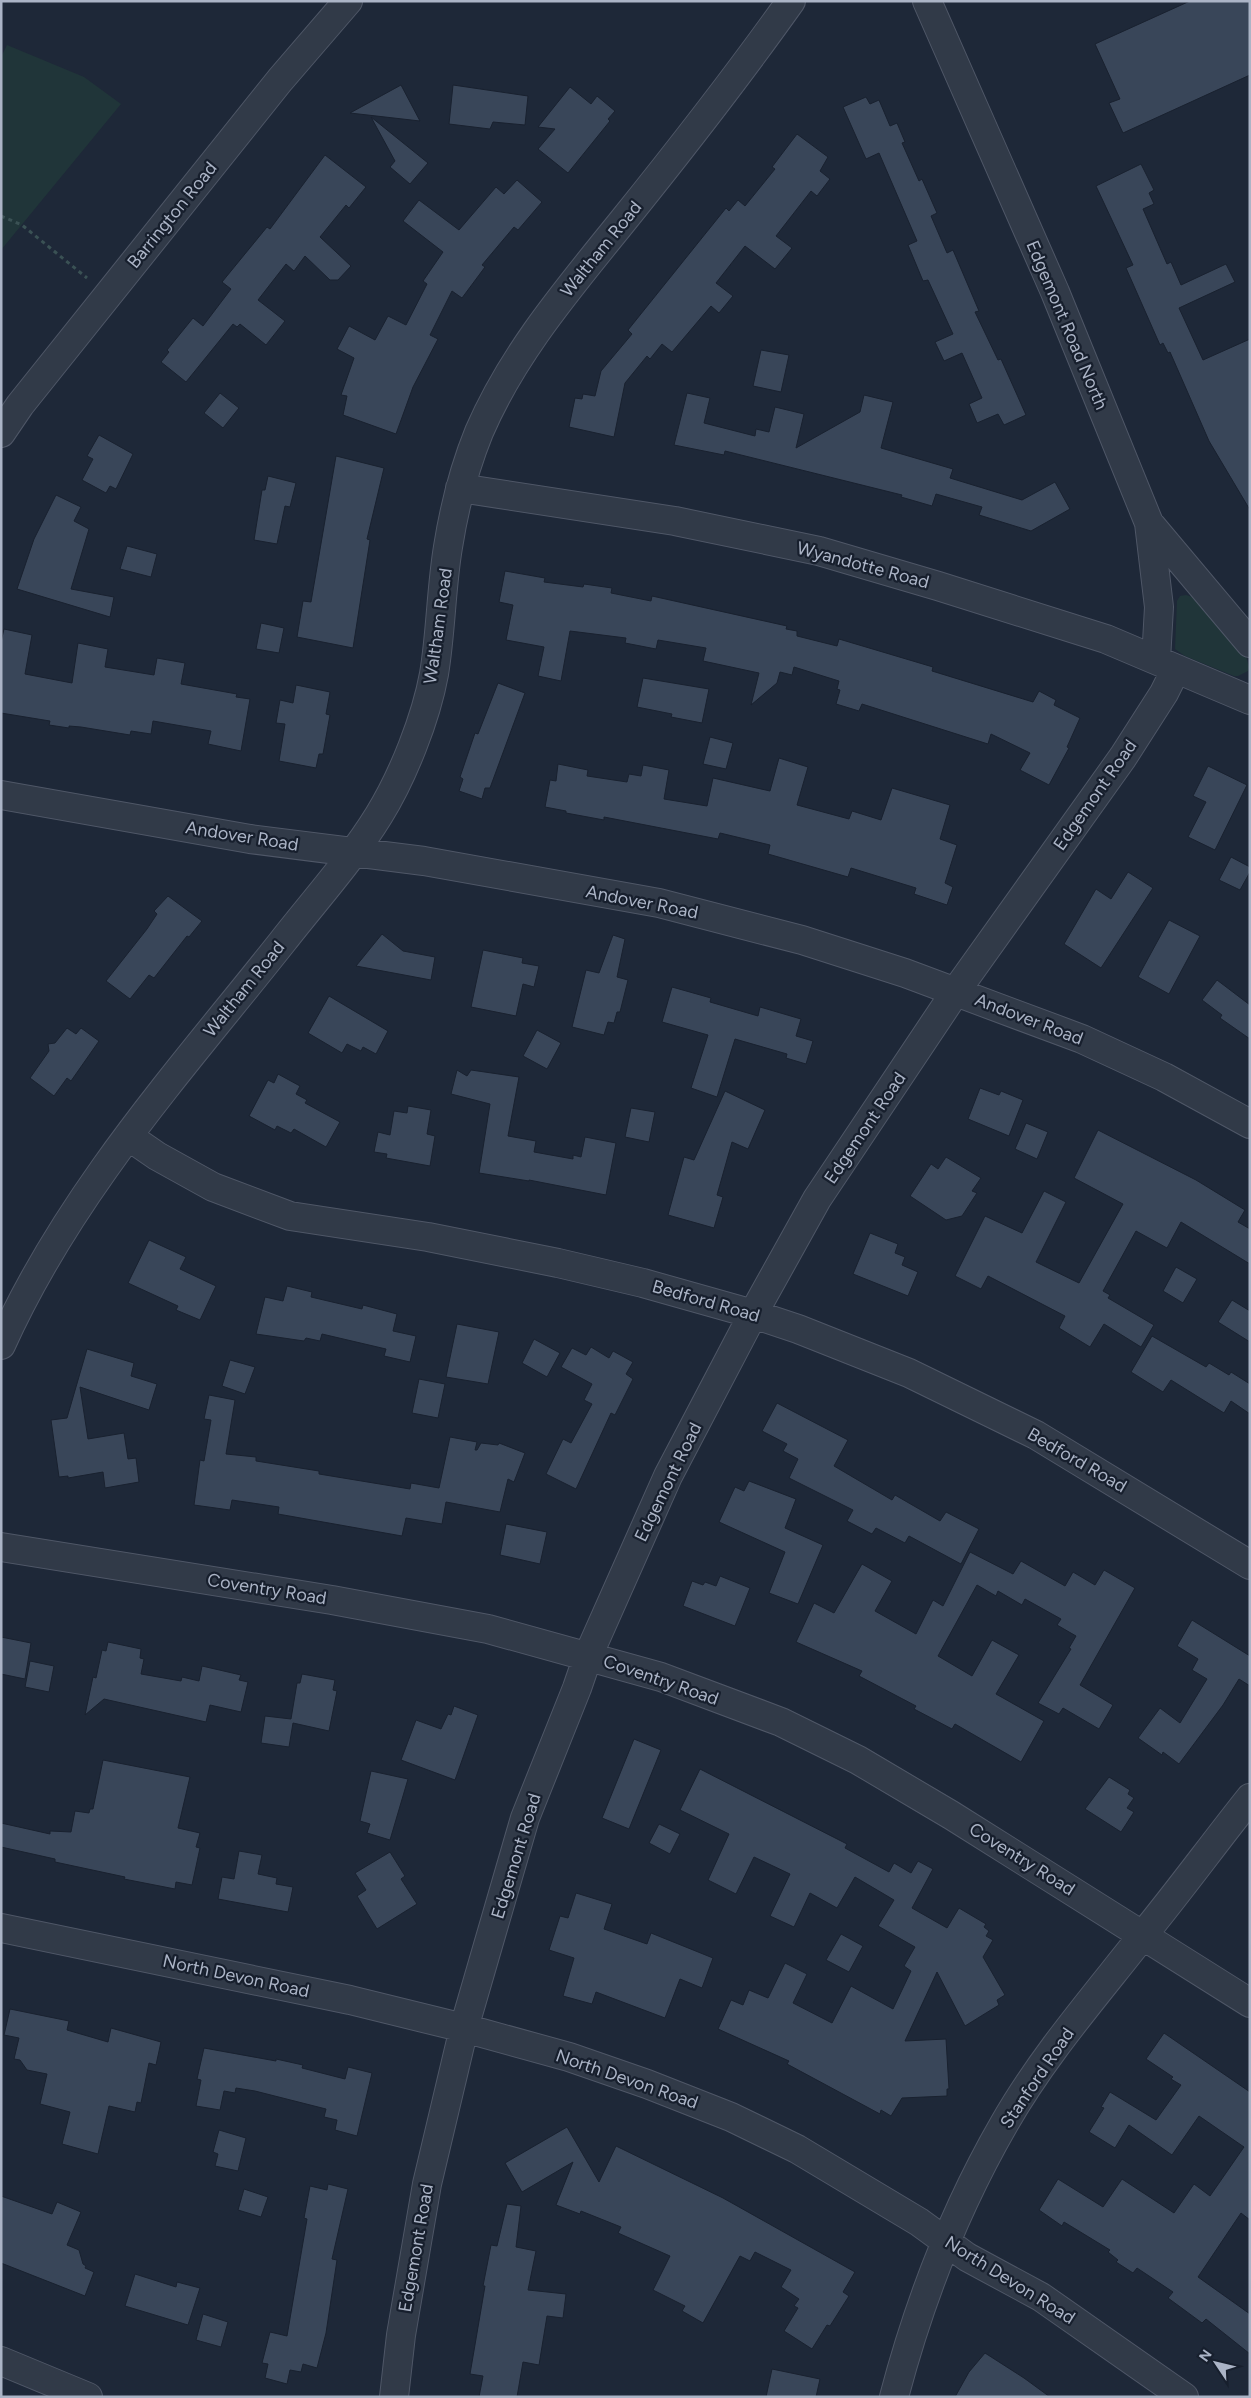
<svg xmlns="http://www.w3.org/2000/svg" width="1251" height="2398" font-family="Figtree,sans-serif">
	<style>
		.green { fill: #203539 }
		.building { fill: #394659; stroke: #19212f }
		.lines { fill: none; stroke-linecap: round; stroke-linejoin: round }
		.minor-casing { stroke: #4f5767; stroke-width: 30 }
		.path { stroke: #3a5154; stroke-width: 3; stroke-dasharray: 4 4; stroke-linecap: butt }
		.minor { stroke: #313a48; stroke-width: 28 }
		.labels { text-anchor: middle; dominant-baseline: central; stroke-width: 4.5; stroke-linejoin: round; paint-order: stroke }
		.street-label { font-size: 18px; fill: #abb4c6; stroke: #171f2d }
	</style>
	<rect width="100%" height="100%" fill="#1e2838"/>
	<path class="green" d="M7 45 84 77 121 104 1 250V57Z
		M1186 595 1196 598 1246 656 1249 667 1248 671 1238 676H1234L1185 656 1175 649 1177 601 1180 596Z"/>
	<path class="building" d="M1190 1H1250V75L1123 133 1109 103 1120 99 1095 44Z
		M401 85 420 121 350 113Z
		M453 85 528 96 525 125 493 122 490 129 449 124Z
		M570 87 591 104 597 96 615 111 608 119 610 121 568 173 538 149 555 129 538 127Z
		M866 97 870 104 879 100 890 126 897 123 905 142 902 143 919 181 922 179 937 213 931 216 947 253 953 250 979 311 975 312 998 360 1001 359 1026 415 1004 425 998 414 977 423 969 404 982 398 962 353 944 361 935 342 953 334 928 280 923 281 908 245 917 241 879 153 866 159 843 107Z
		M371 117 428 163 410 184 390 167 395 161Z
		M797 134 828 157 820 171 830 179 817 196 811 191 776 236 792 248 775 269 745 246 716 283 733 296 719 313 711 306 672 352 662 344 650 359 647 356 625 383 614 437 569 427 575 398 582 399 583 394 595 396 601 371 632 334 628 330 726 208 729 211 738 200 745 206 775 169 772 167Z
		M325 155 366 187 349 208 346 205 320 237 351 266 338 280H330L305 256 294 271 286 264 258 300 285 321 266 345 240 324 237 327 233 324 186 382 161 362 169 352 167 350 193 318 203 326 231 289 222 282 267 227 270 229Z
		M1141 164 1154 190 1149 193 1154 204 1143 209 1167 264 1171 262 1181 285 1226 264 1235 282 1179 308 1203 360 1250 339V510L1209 441 1170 352 1168 353 1163 343 1160 345 1126 268 1133 265 1096 186Z
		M517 180 542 202 518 230 514 227 482 265 485 267 462 298 452 291 430 335 438 339 413 387 396 434 343 415 347 396 341 395 354 358 337 349 349 326 375 340 388 316 406 325 427 284 423 281 443 252 403 221 419 200 459 230 496 187 504 194Z
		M761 350 789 355 781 392 753 386Z
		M220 393 239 408 223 428 204 413Z
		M687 393 710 398 704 423 755 436 756 429 769 432 775 407 804 414 796 448 860 412 864 395 893 402 881 448 953 469 950 478 1022 500 1055 482 1070 509 1031 531 979 515 982 507 936 494 932 506 901 497 902 495 725 451 724 455 674 445Z
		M99 435 133 454 116 489 110 486 106 493 82 480 93 459 87 456Z
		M336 456 384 468 367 539 370 540 353 648 297 637 303 601 311 602Z
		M268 476 296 483 290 507 285 506 277 544 254 540 262 490H265Z
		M56 495 81 507 74 521 89 529 71 589 114 597 110 617 17 589 34 539Z
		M127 546 157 554 151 577 120 569Z
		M505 571 545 578 544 582 583 587 584 584 612 588 611 593 651 601 652 596 787 626 786 629 797 631V636L837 646 839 639 933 667 932 671 1033 702 1039 691 1056 700 1054 705 1080 718 1067 747 1069 748 1049 785 1020 770 1030 753 991 734 988 744 862 704 859 711 836 704 840 690 837 689 839 681 794 667 792 675 780 672 777 683 751 705 759 673 703 661 706 648 658 640 656 649 625 643 626 638 570 631 561 681 538 676 544 647 506 640 513 605 499 602Z
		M261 623 284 628 279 653 256 649Z
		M4 629 32 635 25 674 72 683 78 643 108 649 105 667 154 675 157 658 185 663 181 684 237 694 236 697 250 699 241 751 208 744 211 731 153 721 151 734 131 731 130 735 81 727 69 726V728L49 725 50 721 1 713V642Z
		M643 678 709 689 702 723 671 717 672 714 637 707Z
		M498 683 525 693 490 788H485L482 799 459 791 463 779 460 777 475 733 478 734Z
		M296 685 330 692 326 714 330 715 323 754H319L316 768 279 761 285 724 276 723 280 700 293 703Z
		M710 737 733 743 726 769 703 764Z
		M779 758 808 767 797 805 849 819 852 811 881 820 892 788 950 805 940 839 957 845 945 883 953 887 947 905 914 894 916 888 851 868 848 877 768 854 770 845 720 833 718 839 604 817V820L566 813V811L545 807 550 780 556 781 558 764 588 770 587 776 627 782 629 774 641 776 643 765 669 770 664 799 707 806 713 778 770 791Z
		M1208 766 1247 785 1215 850 1188 837 1206 802 1193 796Z
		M1231 857 1250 867V872L1240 890 1219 880Z
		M1128 872 1153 888 1101 968 1064 944 1096 889 1111 899Z
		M168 896 202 921 189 937 187 936 154 978 149 975 130 999 106 981 147 929 157 914 154 911Z
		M1169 920 1200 936 1169 994 1138 977Z
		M382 934 403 951 435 957 431 980 356 966Z
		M613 935 625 939 617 977 628 980 620 1012H617L614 1023 608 1022 604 1035 572 1027 586 970 599 973Z
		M483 950 523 958 522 963 539 966 534 987 523 984 516 1016 471 1007Z
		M1217 980 1250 1005V1039L1220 1018 1222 1015 1202 1000Z
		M672 987 711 998 710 1002 758 1016 760 1007 801 1019 796 1036 813 1041 806 1064 786 1058 787 1054 735 1039 717 1097 691 1088 708 1035 662 1022Z
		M329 996 388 1031 376 1054 363 1047 361 1051 347 1044 342 1053 308 1033Z
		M67 1028 76 1034 81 1028 99 1041 71 1081 67 1078 54 1096 30 1078 49 1051 48 1044 55 1043Z
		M537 1030 561 1043 547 1069 523 1056Z
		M457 1070 467 1076 471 1070 519 1077 508 1136 536 1141 534 1152 573 1159V1155L581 1157 585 1137 616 1143 606 1195 529 1180V1181L479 1173 490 1104 451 1094Z
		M278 1074 300 1086 296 1094 307 1100 305 1103 340 1122 326 1147 294 1129 291 1133 277 1126 275 1130 249 1116 268 1080 274 1083Z
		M980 1088 999 1095 1001 1091 1023 1100 1009 1136 968 1119Z
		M725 1091 765 1110 748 1149 732 1142 717 1195 723 1197 714 1228 668 1215 684 1157 694 1160Z
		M408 1106 431 1110 427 1134 435 1136 430 1166 386 1158 387 1154 374 1152 378 1132 390 1135 394 1111 407 1113Z
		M631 1108 655 1112 649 1142 625 1137Z
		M1026 1123 1048 1132 1037 1159 1015 1149Z
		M1098 1130 1196 1180 1245 1210 1238 1222 1250 1229V1264L1181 1222 1167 1248 1136 1231 1103 1291 1110 1295 1108 1298 1154 1325 1141 1347 1104 1324 1090 1347 1059 1328 1065 1316 988 1276 981 1289 955 1276 985 1216 1022 1233 1044 1191 1066 1202 1036 1262 1079 1283 1123 1204 1074 1178Z
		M946 1157 981 1178 972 1191 977 1193 962 1216 946 1220 910 1196 931 1164 938 1169Z
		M870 1233 898 1244 895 1253 905 1257 902 1265 918 1272 908 1296 853 1274Z
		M149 1240 186 1257 180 1269 216 1286 200 1320 176 1310 178 1306 128 1283Z
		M1176 1267 1197 1279 1183 1303 1163 1291Z
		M287 1286 312 1292 311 1297 362 1309 363 1305 397 1314 393 1331 416 1336 410 1362 384 1356 386 1349 322 1334 320 1341 306 1338 304 1341 256 1334 265 1297 283 1301Z
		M1232 1300 1250 1311V1342L1218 1322Z
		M457 1324 499 1332 488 1384 446 1377Z
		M1152 1336 1206 1367 1209 1363 1229 1375 1231 1372 1250 1384V1414L1231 1401 1224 1413 1171 1380 1163 1392 1131 1372Z
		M534 1339 560 1353 547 1377 522 1363Z
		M591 1347 609 1358 613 1351 633 1362 626 1374 633 1379 615 1415 611 1413 576 1489 546 1474 563 1439 571 1443 592 1404 584 1400 592 1384 561 1367 572 1348 586 1355Z
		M87 1349 134 1363 131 1376 157 1384 149 1410 80 1387 88 1439 124 1433 128 1459 136 1458 139 1482 105 1488 103 1472 68 1478V1476L59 1477 51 1420 67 1418Z
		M230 1360 255 1367 245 1394 222 1386Z
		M419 1379 445 1384 438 1418 412 1413Z
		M209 1395 235 1400 226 1454 256 1457V1461L319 1471V1474L410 1489 411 1483 439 1488 450 1437 477 1442 475 1450H477L481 1443 498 1445 499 1443 525 1453 514 1482 508 1479 500 1512 446 1502 442 1524 406 1518 402 1536 278 1514 279 1507 232 1500 230 1510 194 1505 200 1460 204 1461 211 1420 204 1419Z
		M777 1403 848 1440 834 1466 892 1500 895 1495 940 1521 946 1512 979 1529 961 1564 909 1536 905 1543 876 1528 872 1534 847 1521 853 1510 789 1478 798 1459 783 1451 787 1444 762 1431Z
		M749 1481 796 1499 785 1528 823 1545 798 1604 769 1593 785 1552 719 1522 735 1487 744 1491Z
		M506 1524 547 1532 540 1564 500 1555Z
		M970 1552 1013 1574 1021 1561 1065 1586 1073 1572 1095 1585 1104 1570 1135 1588 1080 1685 1113 1705 1099 1729 1063 1708 1059 1714 1038 1703 1071 1649 1069 1648 1076 1636 1057 1625 1061 1619 1025 1599 1022 1605 998 1591 996 1596 977 1585 938 1656 972 1676 992 1640 1019 1655 996 1694 1044 1721 1021 1762 955 1724 952 1729 914 1709 916 1706 859 1676 862 1671 796 1642 814 1603 834 1613 862 1564 892 1581 875 1611 916 1634 933 1600 943 1606Z
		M720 1576 750 1588 735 1626 683 1606 692 1581 703 1585 705 1582 716 1586Z
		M1192 1620 1250 1656V1686L1239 1679 1223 1705 1179 1764 1163 1752 1162 1755 1138 1738 1160 1708 1180 1723 1207 1679 1192 1670 1198 1659 1177 1646Z
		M1 1637 31 1643 25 1679 1 1674Z
		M108 1642 141 1649 140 1658 144 1659 141 1674 181 1681 182 1677 199 1681 202 1666 241 1675 239 1680 248 1682 241 1712 210 1705 206 1722 104 1699 85 1715 93 1677 96 1678 102 1650 106 1651Z
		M30 1661 54 1666 49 1692 25 1687Z
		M302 1674 335 1680 333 1690 337 1691 329 1731 293 1723 289 1747 261 1743 265 1716 291 1719 297 1683H300Z
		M454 1706 478 1715 455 1780 401 1760 416 1720 441 1729 448 1714 451 1715Z
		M634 1739 661 1750 629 1829 602 1818Z
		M103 1760 190 1777 178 1828 200 1833 196 1847 200 1848 192 1885 176 1882 175 1889 124 1879 125 1877 55 1862V1859L1 1847V1823L50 1834V1831L71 1832 75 1811 89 1813 90 1809H93Z
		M700 1769 847 1844 845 1848 889 1872 894 1863 911 1873 918 1861 933 1869 912 1908 947 1928 959 1908 986 1924 984 1927 989 1931 986 1936 993 1940 983 1957 1005 1995 997 2000 999 2005 965 2026 937 1972 905 2041 946 2039 949 2089H947V2096L902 2098 891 2116 881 2110 880 2114 787 2064 789 2061 718 2029 731 2000 743 2005 749 1990 768 1998 785 1963 807 1974 793 2003 832 2023 851 1986 893 2009 911 1971 904 1966 915 1947 878 1926 894 1900 855 1877 837 1908 810 1893 794 1927 770 1916 790 1874 754 1857 736 1894 708 1880 729 1834 680 1810Z
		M371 1771 408 1779 390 1840 367 1833 370 1824 360 1821Z
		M1109 1777 1130 1790 1128 1794 1134 1798 1127 1808 1134 1812 1121 1832 1085 1809Z
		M659 1824 680 1834 670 1854 649 1843Z
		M239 1851 262 1855 258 1874 277 1878 276 1884 293 1887 288 1912 218 1899 222 1877 234 1879Z
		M390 1852 405 1876 401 1879 417 1904 377 1929 357 1896 366 1890 355 1873Z
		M576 1893 612 1904 604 1929 647 1944 651 1933 713 1958 702 1988 680 1979 665 2018 596 1992 592 2004 563 1996 574 1958 549 1950 560 1916 568 1918Z
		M841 1934 863 1946 849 1972 826 1960Z
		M10 2009 69 2021 67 2030 108 2042 111 2028 161 2042 156 2065 149 2063 141 2103 137 2102 135 2112 109 2106 98 2154 62 2144 70 2112 40 2104 47 2074 27 2070 20 2060 14 2059 19 2038 4 2035Z
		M1164 2033 1250 2092V2220L1241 2213 1198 2277 1250 2314V2354L1206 2319 1202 2323 1168 2298 1173 2292 1137 2268 1133 2273 1116 2262 1118 2260 1108 2252 1110 2250 1064 2222 1062 2226 1039 2210 1058 2179 1103 2207 1122 2179 1174 2213 1194 2184 1210 2196 1244 2147 1199 2116 1172 2155 1129 2125 1115 2148 1089 2132 1104 2108 1101 2107 1110 2092 1156 2120 1181 2085 1171 2079 1173 2077 1146 2059Z
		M204 2048 276 2061V2059L303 2065 302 2068 345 2079 348 2067 372 2073 357 2136 335 2130 337 2120 324 2117 326 2109 255 2091 236 2088 235 2093 224 2091 220 2110 196 2106 201 2080 197 2079Z
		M567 2127 599 2182 616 2146 723 2198 855 2272 843 2292 849 2296 830 2326 827 2325 812 2349 784 2331 798 2308 794 2306 799 2299 781 2287 791 2270 755 2252 750 2261 740 2256 703 2323 682 2311 685 2306 653 2290 670 2256 618 2233 621 2227 581 2211 580 2214 556 2205 573 2162 522 2192 505 2163Z
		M219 2130 246 2138 238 2171 215 2166 218 2154 213 2152Z
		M328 2184 348 2189 332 2259 337 2260 326 2333 317 2368 303 2364 301 2372 290 2370 287 2384 265 2378 268 2364 262 2363 270 2332 287 2336 307 2219 304 2218 310 2186 327 2190Z
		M244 2189 268 2197 261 2217 238 2210Z
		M1 2196 52 2214 57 2202 81 2212 67 2245 79 2250 83 2264 86 2266 85 2268 94 2272 85 2296 1 2263Z
		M507 2204 521 2206 516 2247 536 2251 528 2290 566 2294 563 2318 547 2316 539 2365 523 2362 517 2397H479L483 2376 470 2374 485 2286H483L491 2245 497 2246Z
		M135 2274 176 2287 177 2282 200 2288 188 2325 125 2306Z
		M203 2314 228 2322 221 2347 196 2340Z
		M985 2353 1024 2378 1050 2397H955L969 2372Z
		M772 2369 820 2379 816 2397H766Z"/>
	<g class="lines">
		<g class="minor-casing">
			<path id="minor" d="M927 1 1055 292 1149 523 1159 607 1156 660
				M1 433 20 405 280 80 348 1
				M460 488 675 521 819 551 938 586 1106 639 1250 700
				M1149 523 1250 643
				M1 795 250 839 424 861 659 903 802 940 905 973 1082 1039 1164 1077 1250 1124
				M128 1136 157 1156 213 1187 290 1216 428 1237 558 1263 643 1283 753 1314 798 1329 909 1373 1036 1435 1250 1565
				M1 1345C70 1192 180 1071 283 941 315 900 352 859 379 815 403 776 426 718 434 674 441 632 441 589 448 547 454 509 464 469 479 432 513 353 568 289 622 222 680 150 737 77 791 1
				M1 1547 332 1600 488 1629 661 1677 781 1722 858 1760 951 1815 1250 2003
				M1 1928 350 2000 464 2028 569 2057 647 2084 731 2117 797 2149 919 2222 967 2257 1041 2297 1184 2397
				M1 2361 88 2397
				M394 2397 401 2335 427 2184 464 2028 525 1818 577 1688 588 1656 668 1476 753 1314 817 1199 956 991 1123 757 1164 693 1176 669
				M894 2397C919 2302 955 2209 1004 2124 1042 2057 1096 1995 1143 1935 1180 1890 1214 1843 1250 1798"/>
		</g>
		<path class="path" d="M1 216 22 225 87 278"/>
		<use href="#minor" class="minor"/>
	</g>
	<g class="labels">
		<g class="street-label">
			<text transform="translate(172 215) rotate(-51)">Barrington Road</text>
			<text transform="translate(601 249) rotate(-51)">Waltham Road</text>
			<text transform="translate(1067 325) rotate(67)">Edgemont Road North</text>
			<text transform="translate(863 565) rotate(15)">Wyandotte Road</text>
			<text transform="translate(438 626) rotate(-82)">Waltham Road</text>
			<text transform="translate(1095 795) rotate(-55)">Edgemont Road</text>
			<text transform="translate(242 836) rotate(9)">Andover Road</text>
			<text transform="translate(642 902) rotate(11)">Andover Road</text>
			<text transform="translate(244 989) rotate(-51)">Waltham Road</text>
			<text transform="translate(1029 1019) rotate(21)">Andover Road</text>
			<text transform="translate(865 1128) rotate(-56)">Edgemont Road</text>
			<text transform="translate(706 1301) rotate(16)">Bedford Road</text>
			<text transform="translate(1077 1460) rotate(30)">Bedford Road</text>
			<text transform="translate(668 1482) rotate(-64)">Edgemont Road</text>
			<text transform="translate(267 1589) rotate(9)">Coventry Road</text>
			<text transform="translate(661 1680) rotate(19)">Coventry Road</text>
			<text transform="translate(516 1856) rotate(-73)">Edgemont Road</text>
			<text transform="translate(1022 1859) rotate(32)">Coventry Road</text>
			<text transform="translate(236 1976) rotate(12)">North Devon Road</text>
			<text transform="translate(1037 2078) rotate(-56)">Stanford Road</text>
			<text transform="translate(627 2079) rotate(19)">North Devon Road</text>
			<text transform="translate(416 2248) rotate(-80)">Edgemont Road</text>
			<text transform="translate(1010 2280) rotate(32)">North Devon Road</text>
		</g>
	</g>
	<rect width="1251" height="2398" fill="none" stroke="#abb4c6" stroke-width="5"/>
	<g transform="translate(1216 2363) rotate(305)" stroke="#171f2d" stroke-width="4" paint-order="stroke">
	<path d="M0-4L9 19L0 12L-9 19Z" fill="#abb4c6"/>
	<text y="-8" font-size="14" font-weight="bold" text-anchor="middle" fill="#abb4c6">N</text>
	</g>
</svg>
